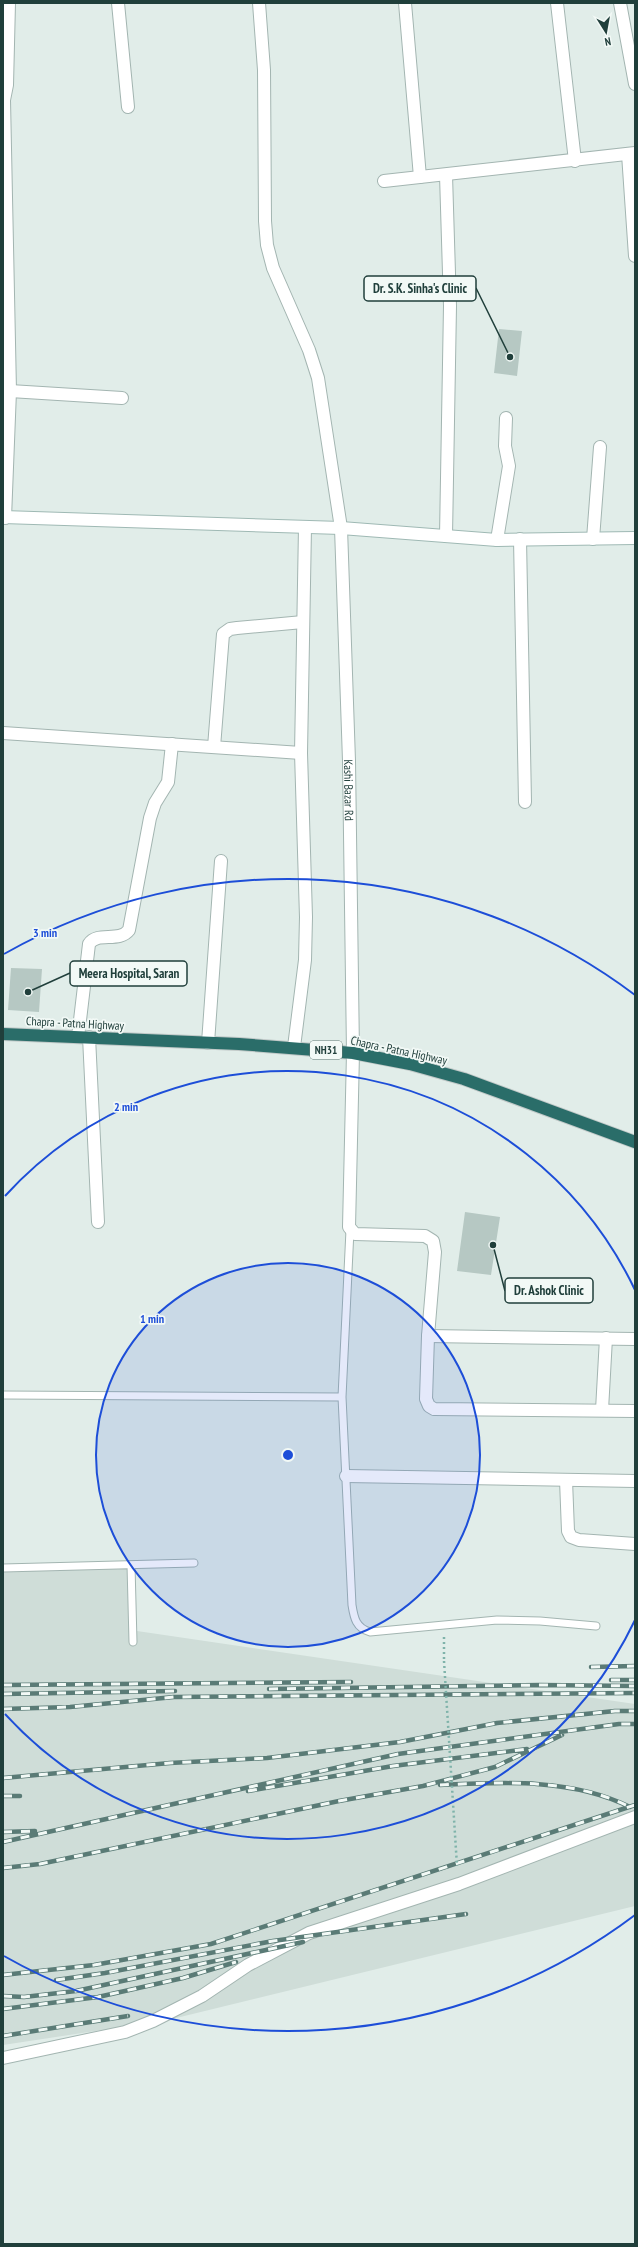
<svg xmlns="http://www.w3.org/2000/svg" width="638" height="2247" font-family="'PT Sans Narrow',sans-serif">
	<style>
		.built { fill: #cfddd8 }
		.building { fill: #b6c8c3 }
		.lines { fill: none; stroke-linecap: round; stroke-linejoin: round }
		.lane-casing { stroke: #a3b5b1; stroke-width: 9 }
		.street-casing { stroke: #a3b5b1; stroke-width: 14 }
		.secondary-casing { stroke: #9fb9b4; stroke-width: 14 }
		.highway-casing { stroke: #c1c9c8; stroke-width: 14 }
		.path { stroke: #7fb3aa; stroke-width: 2.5; stroke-dasharray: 2 3; stroke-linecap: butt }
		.lane { stroke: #fff; stroke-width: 7 }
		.street { stroke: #fff; stroke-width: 12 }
		.secondary { stroke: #fff; stroke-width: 12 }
		.highway { stroke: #2a6d69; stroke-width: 12 }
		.rail-casing { stroke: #5a7b76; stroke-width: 4.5 }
		.rail { stroke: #f2f9f6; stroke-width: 3; stroke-dasharray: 9; stroke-linecap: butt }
		.path-bridge { stroke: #7fb3aa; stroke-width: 2.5; stroke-dasharray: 2 3; stroke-linecap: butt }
		.ring { fill: none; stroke: #1d4ed8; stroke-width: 2 }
		.labels { text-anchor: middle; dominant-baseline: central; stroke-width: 3.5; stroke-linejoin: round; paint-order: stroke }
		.shield { fill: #f2f9f6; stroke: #5f7773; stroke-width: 1 }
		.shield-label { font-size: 11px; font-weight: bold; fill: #203f3b }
		.street-label { font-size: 12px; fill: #203f3b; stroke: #f2f9f6 }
		.centre { fill: #1d4ed8; stroke: #f2f9f6; stroke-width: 2 }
		.ring-label { font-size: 12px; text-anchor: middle; font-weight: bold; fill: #1d4ed8; stroke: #f2f9f6; stroke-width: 3.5; stroke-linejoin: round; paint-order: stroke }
		.leader { fill: none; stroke: #203f3b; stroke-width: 1.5 }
		.callout-dot { fill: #203f3b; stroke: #f2f9f6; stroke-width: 1.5 }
		.callout { fill: #f2f9f6; stroke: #203f3b; stroke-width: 1.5 }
		.callout-label { font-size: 13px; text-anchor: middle; font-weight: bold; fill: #203f3b }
	</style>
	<rect width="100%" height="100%" fill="#e1ede9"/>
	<path class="built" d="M3 1565H133L137 1631 635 1704V1906L168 2020 3 2045Z"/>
	<path class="building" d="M499 329 522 331 517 376 494 373Z
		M11 968 42 969 39 1012 8 1010Z
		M465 1212 500 1217 491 1275 457 1271Z"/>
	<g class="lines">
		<g class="lane-casing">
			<path id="lane" d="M350 1230 342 1397 352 1605C354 1618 356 1628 370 1632L497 1620 540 1621 596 1626
				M3 1395 342 1397
				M131 1565 133 1642
				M3 1568 194 1563"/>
		</g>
		<g class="street-casing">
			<g id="street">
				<path d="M118 3 128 107"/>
				<path id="s1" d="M259 3 264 70 265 221 267 245 273 268 309 350 318 378 341 528 349 761 353 1053 349 1227 355 1234 425 1236 433 1241 435 1252 428 1336 426 1399 429 1406 434 1409 635 1411"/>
				<path d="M405 3 420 177"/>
				<path d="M557 3 575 161"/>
				<path d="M620 3 635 84"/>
				<path d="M628 154 635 256"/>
				<path d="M384 181 635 153"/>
				<path d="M10 391 122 398"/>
				<path d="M5 518 10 391 4 100 7 85 9 3"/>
				<path d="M446 536 450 306 446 175"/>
				<path d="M520 539 525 802"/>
				<path d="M593 539 600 447"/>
				<path d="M497 540 509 466 505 446 506 418"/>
				<path d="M3 733 301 753"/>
				<path d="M214 747 223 634 230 629 237 628 303 622"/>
				<path d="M78 1037 89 944C97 931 119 943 129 930L150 818 155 803 168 782 172 744"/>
				<path d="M89 1037 98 1222"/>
				<path d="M208 1043 221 861"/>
				<path d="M294 1047 305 960 306 917 301 753 305 527"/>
				<path d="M428 1336 635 1339"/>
				<path d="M602 1410 606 1338"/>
				<path d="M346 1476 635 1481"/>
				<path d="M566 1480 568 1531 571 1537 579 1540 635 1544"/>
				<path d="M3 2058 125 2032 153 2021 202 1996 248 1965 309 1933 459 1884 635 1817"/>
			</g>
		</g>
		<g class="secondary-casing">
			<path id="secondary" d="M3 517 341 528 497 540 635 538"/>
		</g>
		<g class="highway-casing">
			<path id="highway" d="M3 1034 239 1044 353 1053 410 1064 464 1079 635 1142"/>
		</g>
		<path class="path" d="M444 1637V1661"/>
		<use href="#lane" class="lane"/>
		<use href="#street" class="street"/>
		<use href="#secondary" class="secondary"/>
		<use href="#highway" class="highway"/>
		<g class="rail-casing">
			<path id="rail" d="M591 1667 635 1666
				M611 1680H635
				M3 1685 351 1682
				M269 1689 540 1685 635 1686
				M3 1694 175 1691
				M3 1709 70 1707 174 1697 635 1693
				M3 1778 170 1763 267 1758 400 1742 497 1723 615 1711H635
				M440 1785C503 1782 572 1778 630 1807
				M248 1791 393 1766 527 1749
				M3 1796H20
				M3 1832 35 1831
				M3 1842 398 1754 619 1724H635
				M3 1868 40 1864 339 1801 423 1786 495 1767 562 1735
				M3 1975 94 1965 211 1944 635 1805
				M56 1980 105 1973 273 1941 466 1914
				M3 1996 24 1997 76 1991 303 1942
				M3 2009 98 1997 183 1978 236 1962
				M3 2036 128 2016"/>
		</g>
		<use href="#rail" class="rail"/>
		<path class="path-bridge" d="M444 1661 457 1866"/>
	</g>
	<circle cx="288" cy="1455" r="192" fill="#1d4ed8" fill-opacity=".12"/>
	<g class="ring">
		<circle cx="288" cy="1455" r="192"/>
		<path d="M635 1620A384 384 0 0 1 5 1714M5 1196A384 384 0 0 1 635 1290"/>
		<path d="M635 1915A576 576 0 0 1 4 1956M4 954A576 576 0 0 1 635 995"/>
	</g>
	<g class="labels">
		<rect class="shield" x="310" y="1041" width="32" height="18" rx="3"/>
		<g class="shield-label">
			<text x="326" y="1050">NH31</text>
		</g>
		<g class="street-label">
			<text stroke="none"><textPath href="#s1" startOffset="799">Kashi Bazar Rd</textPath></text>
			<text transform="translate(75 1023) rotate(3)">Chapra - Patna Highway</text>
			<text transform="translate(399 1050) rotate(12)">Chapra - Patna Highway</text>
		</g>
	</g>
	<circle cx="288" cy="1455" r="6" class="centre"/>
	<g class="ring-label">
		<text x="45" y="937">3 min</text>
		<text x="126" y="1111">2 min</text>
		<text x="152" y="1323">1 min</text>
	</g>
	<path class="leader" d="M510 357L476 288M28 992L70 973M493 1245L505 1291"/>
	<g class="callout-dot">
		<circle cx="510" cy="357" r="4"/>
		<circle cx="28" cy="992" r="4"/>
		<circle cx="493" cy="1245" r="4"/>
	</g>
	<g class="callout">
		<rect x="364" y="276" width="112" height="25" rx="4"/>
		<rect x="70" y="961" width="117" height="25" rx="4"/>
		<rect x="505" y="1278" width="88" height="25" rx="4"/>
	</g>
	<g class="callout-label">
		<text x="420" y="293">Dr. S.K. Sinha's Clinic</text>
		<text x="129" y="978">Meera Hospital, Saran</text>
		<text x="549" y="1295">Dr. Ashok Clinic</text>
	</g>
	<rect width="638" height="2247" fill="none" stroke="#203f3b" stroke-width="8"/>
	<g transform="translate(606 32) rotate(169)" stroke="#f2f9f6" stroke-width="3" paint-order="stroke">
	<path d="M0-3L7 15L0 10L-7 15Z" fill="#203f3b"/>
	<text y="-6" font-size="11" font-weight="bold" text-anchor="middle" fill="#203f3b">N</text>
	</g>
</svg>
